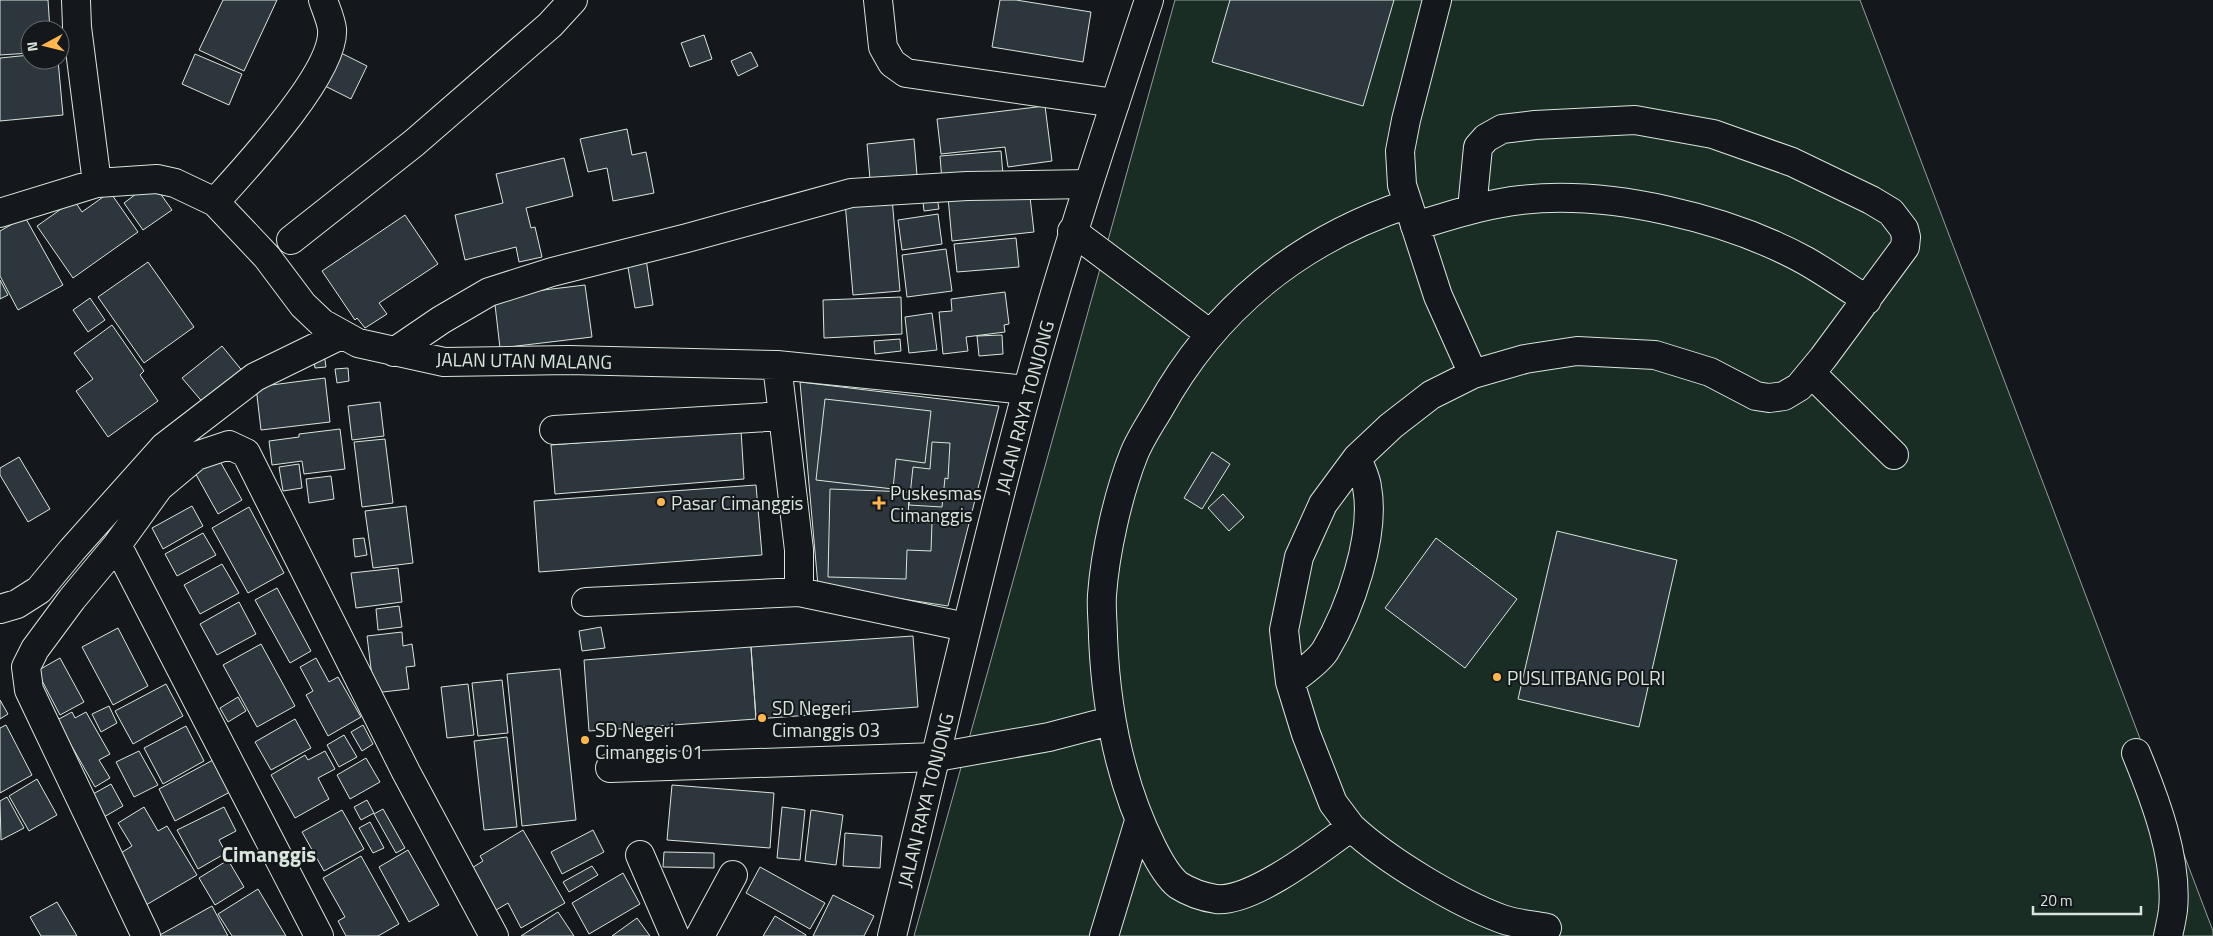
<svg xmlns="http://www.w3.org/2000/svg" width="2213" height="936" font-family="'Titillium Web',sans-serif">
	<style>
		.park { fill: #1a2d24; stroke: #939e99 }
		.building { fill: #2c363c; stroke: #d8e6dc }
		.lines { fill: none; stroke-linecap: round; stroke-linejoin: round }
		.minor-casing { stroke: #d8e6dc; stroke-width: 30 }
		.major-casing { stroke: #d8e6dc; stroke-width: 30 }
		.minor { stroke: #14181c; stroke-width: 28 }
		.major { stroke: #14181c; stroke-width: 28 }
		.poi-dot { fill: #ffb74d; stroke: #14181c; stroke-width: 2 }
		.labels { text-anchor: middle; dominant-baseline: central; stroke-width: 4; stroke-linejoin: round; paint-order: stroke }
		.street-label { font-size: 19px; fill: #d8e6dc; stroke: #14181c }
		.poi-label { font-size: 19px; fill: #d8e6dc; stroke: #14181c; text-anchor: start }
		.quarter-label { font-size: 21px; font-weight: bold; fill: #d8e6dc; stroke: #14181c }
	</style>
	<rect width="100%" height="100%" fill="#14181c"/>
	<path class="park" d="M1175 0H1860L2213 931V936H914Z"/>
	<path class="building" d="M0 0H48L50 30H30V53L0 55Z
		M223 0H277L244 71 199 50Z
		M1000 0H1016L1091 12 1083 62 992 47Z
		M1230 0H1394L1363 106 1212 62Z
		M704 35 712 59 690 67 681 43Z
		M339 52 367 66 351 99 323 85Z
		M751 52 758 66 738 76 731 61Z
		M195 54 242 74 229 105 182 84Z
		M30 55V60H58L63 115 0 121V58Z
		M1045 106 1052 161 1008 167 1005 147 941 154 937 119Z
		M627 129 632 155 646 152 654 193 613 201 607 168 588 172 580 139Z
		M914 139 917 175 870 179 867 144Z
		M1001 151 1003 175 942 181 940 156Z
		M564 158 573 196 526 208 531 228 535 227 542 257 519 262 516 247 465 260 455 215 503 203 496 174Z
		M152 182 172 210 143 230 124 203Z
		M1029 188 1034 232 952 241 948 197Z
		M110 192 138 232 73 278 37 226 74 200 82 212Z
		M936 192 939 209 924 211 922 193Z
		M892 198 900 291 853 295 845 202Z
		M938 214 942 244 902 250 898 220Z
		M405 215 438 264 379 303 387 314 365 328 357 318 355 320 322 271Z
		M25 217 63 285 18 310 0 276V231Z
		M1016 238 1019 267 957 272 954 244Z
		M946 249 952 291 907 297 902 255Z
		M646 259 653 305 635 308 627 262Z
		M148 262 194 327 144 363 98 297Z
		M0 280 8 295 0 299Z
		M585 285 592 337 500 348 494 296Z
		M1005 292 1009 324 1004 325 1005 332 966 337 968 351 943 354 939 312 952 311 951 299Z
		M901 297 902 334 824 338 823 300Z
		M90 298 105 320 88 332 73 310Z
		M932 313 937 350 909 353 905 317Z
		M112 325 144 371 140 375 158 401 108 437 76 391 93 379 74 353Z
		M1002 335 1003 354 979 356 977 336Z
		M900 339 901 351 875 354 874 341Z
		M222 346 244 373 205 405 182 378Z
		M324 353 326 367 315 368 313 354Z
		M348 368 349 381 337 383 335 369Z
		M325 378 330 422 261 430 256 387Z
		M800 382 999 406 948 606 818 586Z
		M825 399 931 411 925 463 896 459 893 489 816 480Z
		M380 402 384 436 352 440 348 406Z
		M340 429 345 469 304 474 302 461 272 465 269 441 299 437V434Z
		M741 430 744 479 555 494 551 445Z
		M385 439 393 503 362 507 354 442Z
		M932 442 950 443 948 479 945 478 942 507 909 505 913 467 930 469Z
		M1212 452 1230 464 1202 509 1184 498Z
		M217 456 242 500 218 514 193 469Z
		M19 457 50 509 28 522 0 475V468Z
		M299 464 302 488 283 491 279 467Z
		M331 476 334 499 309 503 306 479Z
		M756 485 762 555 539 572 534 501Z
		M830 489 909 492 908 522 932 523 931 551 907 550 906 579 828 577Z
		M1223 494 1244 517 1229 531 1208 508Z
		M192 506 203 526 163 549 152 528Z
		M406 506 413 563 373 568 365 511Z
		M249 507 284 573 248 593 212 528Z
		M1557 531 1677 560 1639 727 1518 699Z
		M203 533 216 555 177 576 165 554Z
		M364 538 367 555 355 557 353 539Z
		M1436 538 1517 599 1465 668 1385 608Z
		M222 564 239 593 200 614 184 585Z
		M398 568 402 602 356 608 351 573Z
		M277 588 311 651 290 663 255 600Z
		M239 602 256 634 217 655 200 624Z
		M399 606 402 627 378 630 376 609Z
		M601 627 605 648 582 651 579 631Z
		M118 628 148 686 113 705 82 647Z
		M402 632 403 646 412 644 415 666 406 667 409 689 374 693 367 636Z
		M913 636 918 707 756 719 751 647Z
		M261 644 295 706 257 727 223 665Z
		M751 647 756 719 589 731 584 660Z
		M60 658 84 702 60 715 37 671Z
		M316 658 329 682 338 677 361 717 328 736 306 695 313 691 300 667Z
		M560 669 576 820 522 826 507 674Z
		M502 680 508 733 478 736 472 683Z
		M166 684 183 716 133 744 115 711Z
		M468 684 474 735 447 738 441 687Z
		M238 697 246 711 228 722 220 708Z
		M0 700 8 714 0 719Z
		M109 706 117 723 101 732 92 714Z
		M72 712 75 718 86 712 110 754 99 760 110 778 95 787 57 720Z
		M295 719 311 748 271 770 255 742Z
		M6 725 32 775 0 793V728Z
		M363 725 373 744 362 751 351 732Z
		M186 726 204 761 163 784 144 748Z
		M344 735 357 757 339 767 327 745Z
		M507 737 517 827 484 830 474 741Z
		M139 751 158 785 134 797 116 762Z
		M325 751 335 769 318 778 329 799 295 818 271 775 305 755 308 760Z
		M366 758 380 782 350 799 337 775Z
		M213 760 230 792 175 821 159 789Z
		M37 779 57 815 29 831 9 796Z
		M111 784 123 806 97 821 84 799Z
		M672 785 774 793 770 848 667 840Z
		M7 797 24 828 1 840 0 801Z
		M367 800 374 813 361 820 354 807Z
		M144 807 158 831 167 826 197 875 141 908 113 858 132 846 118 823Z
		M224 807 236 831 219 840 226 853 198 869 177 830Z
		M782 807 805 810 800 860 777 858Z
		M383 809 405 848 396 853 374 814Z
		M342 810 364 849 324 871 302 832Z
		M811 810 843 815 836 865 805 861Z
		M370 822 384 848 373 853 359 828Z
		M523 830 565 903 521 928 508 903 491 913 467 871 483 861 480 856Z
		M593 830 604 852 562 874 551 852Z
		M845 833 882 836 880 868 843 866Z
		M408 850 439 905 409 922 379 867Z
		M664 852 714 853V868L663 867Z
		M361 856 399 924 378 936H346L338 921 345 917 323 878Z
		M228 860 244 887 215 905 199 878Z
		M592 866 598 875 569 892 563 882Z
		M760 867 825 903 810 929 746 893Z
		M623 873 640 904 589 934 572 903Z
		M258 889 286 936H232L218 914Z
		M833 895 874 916 864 936H813Z
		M57 902 77 936H41L30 917Z
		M212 906 228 936H158Z
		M558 912 574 936H521Z
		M775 916 806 935V936H763Z
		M637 918 650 936H612Z"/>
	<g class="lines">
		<g class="minor-casing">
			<path id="minor" d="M76 0 77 27 97 183
				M878 0 883 47 892 63 906 73 1115 103
				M1437 0 1406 120 1400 151 1402 185 1438 296 1473 374
				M215 202C244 170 336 72 332 29 331 20 326 9 323 0
				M1408 204C1299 240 1214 309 1159 409 1150 424 1140 439 1134 454 1118 494 1105 553 1102 595 1101 609 1103 623 1103 637 1106 710 1119 781 1152 847 1158 859 1167 876 1178 885 1189 892 1203 897 1216 899 1252 903 1322 848 1351 827 1386 860 1456 902 1502 919 1516 924 1532 925 1547 928
				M0 213 97 183 157 179 175 183 215 202 267 257 303 305 322 323 358 343 444 362 569 360 777 365 1027 390
				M1415 226C1450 216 1484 204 1521 200 1610 190 1728 218 1806 261 1827 273 1847 287 1867 300
				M1072 231 1210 334
				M291 240 414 143 550 25 573 0
				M394 352 441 320 489 292 552 272 687 238 851 193 967 186 1088 184
				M777 365 799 550V592
				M1811 373 1894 455
				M554 430 783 416
				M117 545 319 936
				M586 602 799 592 966 627
				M0 609 17 604 39 590 72 550 164 447 255 377 341 335
				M1290 682C1301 673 1317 663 1325 651 1350 610 1376 535 1367 487 1366 477 1360 467 1357 458
				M2136 753C2155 799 2178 859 2173 910 2172 918 2170 927 2168 936
				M610 768 937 757 1049 737 1110 721
				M1351 827 1333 803 1306 734 1290 682 1284 630 1299 557 1323 504 1357 458 1391 426 1431 395 1473 374 1525 359 1577 351 1655 355 1710 372 1756 396 1769 398 1784 396 1799 387 1823 358 1905 247 1906 237 1904 229 1891 212 1871 200 1792 162 1713 134 1635 120 1535 125 1502 129 1486 138 1478 147 1472 209
				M640 855 675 936
				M146 936 29 690 26 667 35 649 72 599 117 545 159 487 196 456 229 445 246 453 406 772 494 936
				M700 936 733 875
				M1104 936 1139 821"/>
		</g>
		<g class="major-casing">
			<path id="major" d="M892 936C937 755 978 572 1027 391 1063 259 1106 130 1149 0"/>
		</g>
		<use href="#minor" class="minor"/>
		<use href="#major" class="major"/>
	</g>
	<g class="poi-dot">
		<circle cx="661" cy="502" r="5"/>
		<path d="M876.5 495.5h5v5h5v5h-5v5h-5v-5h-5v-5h5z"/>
		<circle cx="1497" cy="677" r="5"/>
		<circle cx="762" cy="718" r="5"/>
		<circle cx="585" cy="740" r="5"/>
	</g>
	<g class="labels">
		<g class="street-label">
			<text transform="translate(524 360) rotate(1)">JALAN UTAN MALANG</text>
			<text transform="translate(1024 407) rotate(-75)">JALAN RAYA TONJONG</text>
			<text transform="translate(925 800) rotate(-76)">JALAN RAYA TONJONG</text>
		</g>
		<g class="poi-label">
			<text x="890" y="492">Puskesmas<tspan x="890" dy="22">Cimanggis</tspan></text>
			<text x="671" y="502">Pasar Cimanggis</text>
			<text x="1507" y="677">PUSLITBANG POLRI</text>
			<text x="772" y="707">SD Negeri<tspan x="772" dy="22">Cimanggis 03</tspan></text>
			<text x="595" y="729">SD Negeri<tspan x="595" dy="22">Cimanggis 01</tspan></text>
		</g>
		<g class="quarter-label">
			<text x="269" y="854">Cimanggis</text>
		</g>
	</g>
	<g transform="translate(45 45) rotate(263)"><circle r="24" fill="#14181c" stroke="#626a69"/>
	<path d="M0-4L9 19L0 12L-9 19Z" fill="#ffb74d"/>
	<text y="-8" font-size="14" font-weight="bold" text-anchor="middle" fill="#d8e6dc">N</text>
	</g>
	<path d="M2033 906v8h108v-8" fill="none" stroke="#d8e6dc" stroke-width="2.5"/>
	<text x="2040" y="906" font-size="15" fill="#d8e6dc" stroke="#14181c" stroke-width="4" paint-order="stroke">20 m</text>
</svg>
